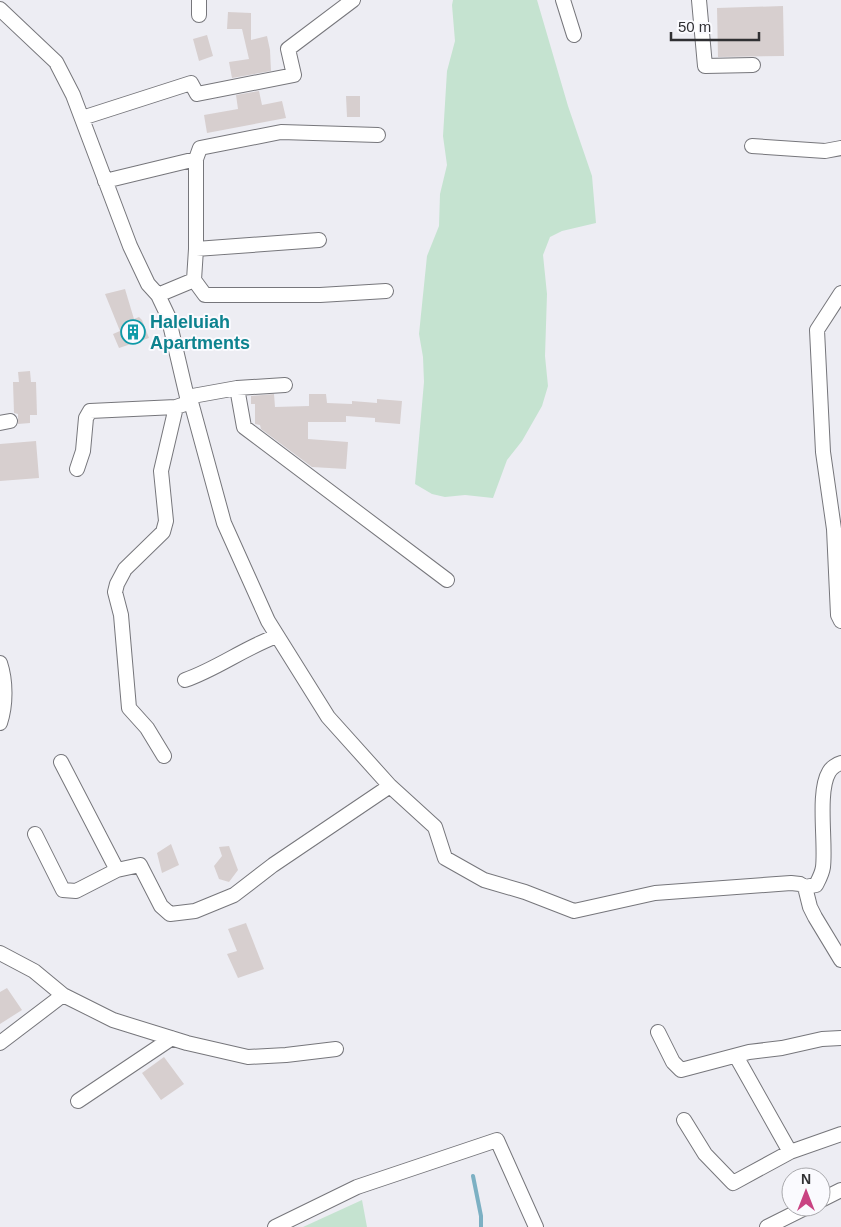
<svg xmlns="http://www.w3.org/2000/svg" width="841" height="1227" font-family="Helvetica,sans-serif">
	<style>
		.green { fill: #c5e3d0 }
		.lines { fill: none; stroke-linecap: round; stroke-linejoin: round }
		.stream { stroke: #7cb0c3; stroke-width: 4 }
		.building { fill: #d7cfcf }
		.street-casing { stroke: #76767b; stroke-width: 16 }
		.street { stroke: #fff; stroke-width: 14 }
		.labels { text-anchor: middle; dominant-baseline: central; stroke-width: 4; stroke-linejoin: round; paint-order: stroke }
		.culture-label { font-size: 18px; font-weight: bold; fill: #0d838f; stroke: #fafafe; text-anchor: start }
	</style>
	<rect width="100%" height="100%" fill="#ededf3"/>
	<path class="green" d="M453 0H537L568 106 592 176 596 223 562 231 550 237 543 255 547 294 545 356 548 386 542 406 522 441 507 460 493 498 465 495 445 497 432 494 415 484 424 382 423 357 419 334 427 256 439 226 440 194 447 165 443 136 447 71 455 41 452 5Z
		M362 1200 367 1227H303Z"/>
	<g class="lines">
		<path class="stream" d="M473 1176 481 1216V1227"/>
	</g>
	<path class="building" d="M783 6 784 56 718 57 717 8Z
		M228 12 251 13V40L267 36 270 50 271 71 232 78 229 62 249 59 242 29H227Z
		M207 35 213 56 199 61 193 39Z
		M259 91 262 105 282 101 286 118 207 133 204 115 238 109 236 95Z
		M346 96H360V117H347Z
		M125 289 134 319 139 317 142 320 149 338 119 348 113 334 120 331 105 294Z
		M30 371 31 382H36L37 415H30V423L18 424V414L14 413 13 382H19L18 372Z
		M274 394 275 407 309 406V394H326L327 403 352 404V401L377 403V399L402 401 400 424 375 422V418L346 416V422H308V439L348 442 346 469 312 467 261 429 260 425 255 424V404H251V396Z
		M36 441 39 478 0 481V444Z
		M171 844 179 865 162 873 157 853Z
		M229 846 238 870 229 882 219 879 214 866 222 856 219 847Z
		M246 923 264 969 238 978 227 954 237 951 228 929Z
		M7 988 22 1010 0 1024V992Z
		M164 1057 184 1084 161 1100 142 1073Z"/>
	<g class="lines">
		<g class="street-casing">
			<path id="street" d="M199 0V15
				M563 0 574 35
				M699 0 705 66 753 65
				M0 9 56 62 73 95 130 246 148 284 158 295 168 316 187 397 191 402 224 523 268 621 328 717 390 786 435 827 445 858 484 880 525 892 574 911 655 893 791 883 800 884 805 887 810 907 815 917 841 960
				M82 118 191 83 197 94 294 75 288 49 353 0
				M752 146 825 151 841 148
				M196 159V249
				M105 181 196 159 200 148 281 132 378 135
				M194 280 205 295H320L386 291
				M841 293 817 330 823 452 834 529 838 615 841 621
				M158 295 194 280 196 249 319 240
				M237 388 244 427 447 580
				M187 397 237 388 285 385
				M0 423 10 421
				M77 469 83 451 86 418 90 411 176 407
				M0 663C6 681 6 705 0 723
				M185 680C217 669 244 648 277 636
				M164 756 147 728 129 708 121 615 115 592 117 584 125 569 163 532 166 521 161 471 176 407 191 402
				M61 762 117 870
				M35 834 63 890 76 891 117 870 140 865 161 906 170 914 195 911 234 895 273 865 390 786
				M805 887 816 885C819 879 822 874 823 867 826 843 817 792 829 772 831 768 837 764 841 763
				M0 953 34 971 63 995 113 1020 187 1043 248 1057 286 1055 336 1049
				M658 1032 673 1062 681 1070 749 1052 782 1048 822 1039 841 1038
				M0 1043 63 995
				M736 1056 790 1152
				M78 1101 172 1038
				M684 1120 705 1154 733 1183 790 1152 841 1134
				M821 1200 841 1190
				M275 1227 357 1187 497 1140 536 1227
				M767 1227 807 1207"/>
		</g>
		<use href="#street" class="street"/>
	</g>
	<defs>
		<g id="building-ring" transform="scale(1.25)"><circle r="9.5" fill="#fafafe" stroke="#0f9aa8" stroke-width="1.5"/><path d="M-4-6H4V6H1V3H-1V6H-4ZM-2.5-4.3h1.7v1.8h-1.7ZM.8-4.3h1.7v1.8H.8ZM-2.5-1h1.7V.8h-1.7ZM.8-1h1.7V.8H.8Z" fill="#0f9aa8"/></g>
	</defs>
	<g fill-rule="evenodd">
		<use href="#building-ring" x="133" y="332"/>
	</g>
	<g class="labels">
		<g class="culture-label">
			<text x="150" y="322">Haleluiah<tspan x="150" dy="21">Apartments</tspan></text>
		</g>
	</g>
	<g transform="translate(806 1192)"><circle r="24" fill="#fafafe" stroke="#a9a9ad"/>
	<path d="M0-4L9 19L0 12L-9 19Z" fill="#c94382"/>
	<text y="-8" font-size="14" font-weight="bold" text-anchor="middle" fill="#303033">N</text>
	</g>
	<path d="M671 32v8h88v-8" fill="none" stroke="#303033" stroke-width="2.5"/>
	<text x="678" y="32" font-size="15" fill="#303033" stroke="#fafafe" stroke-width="4" paint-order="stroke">50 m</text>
</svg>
